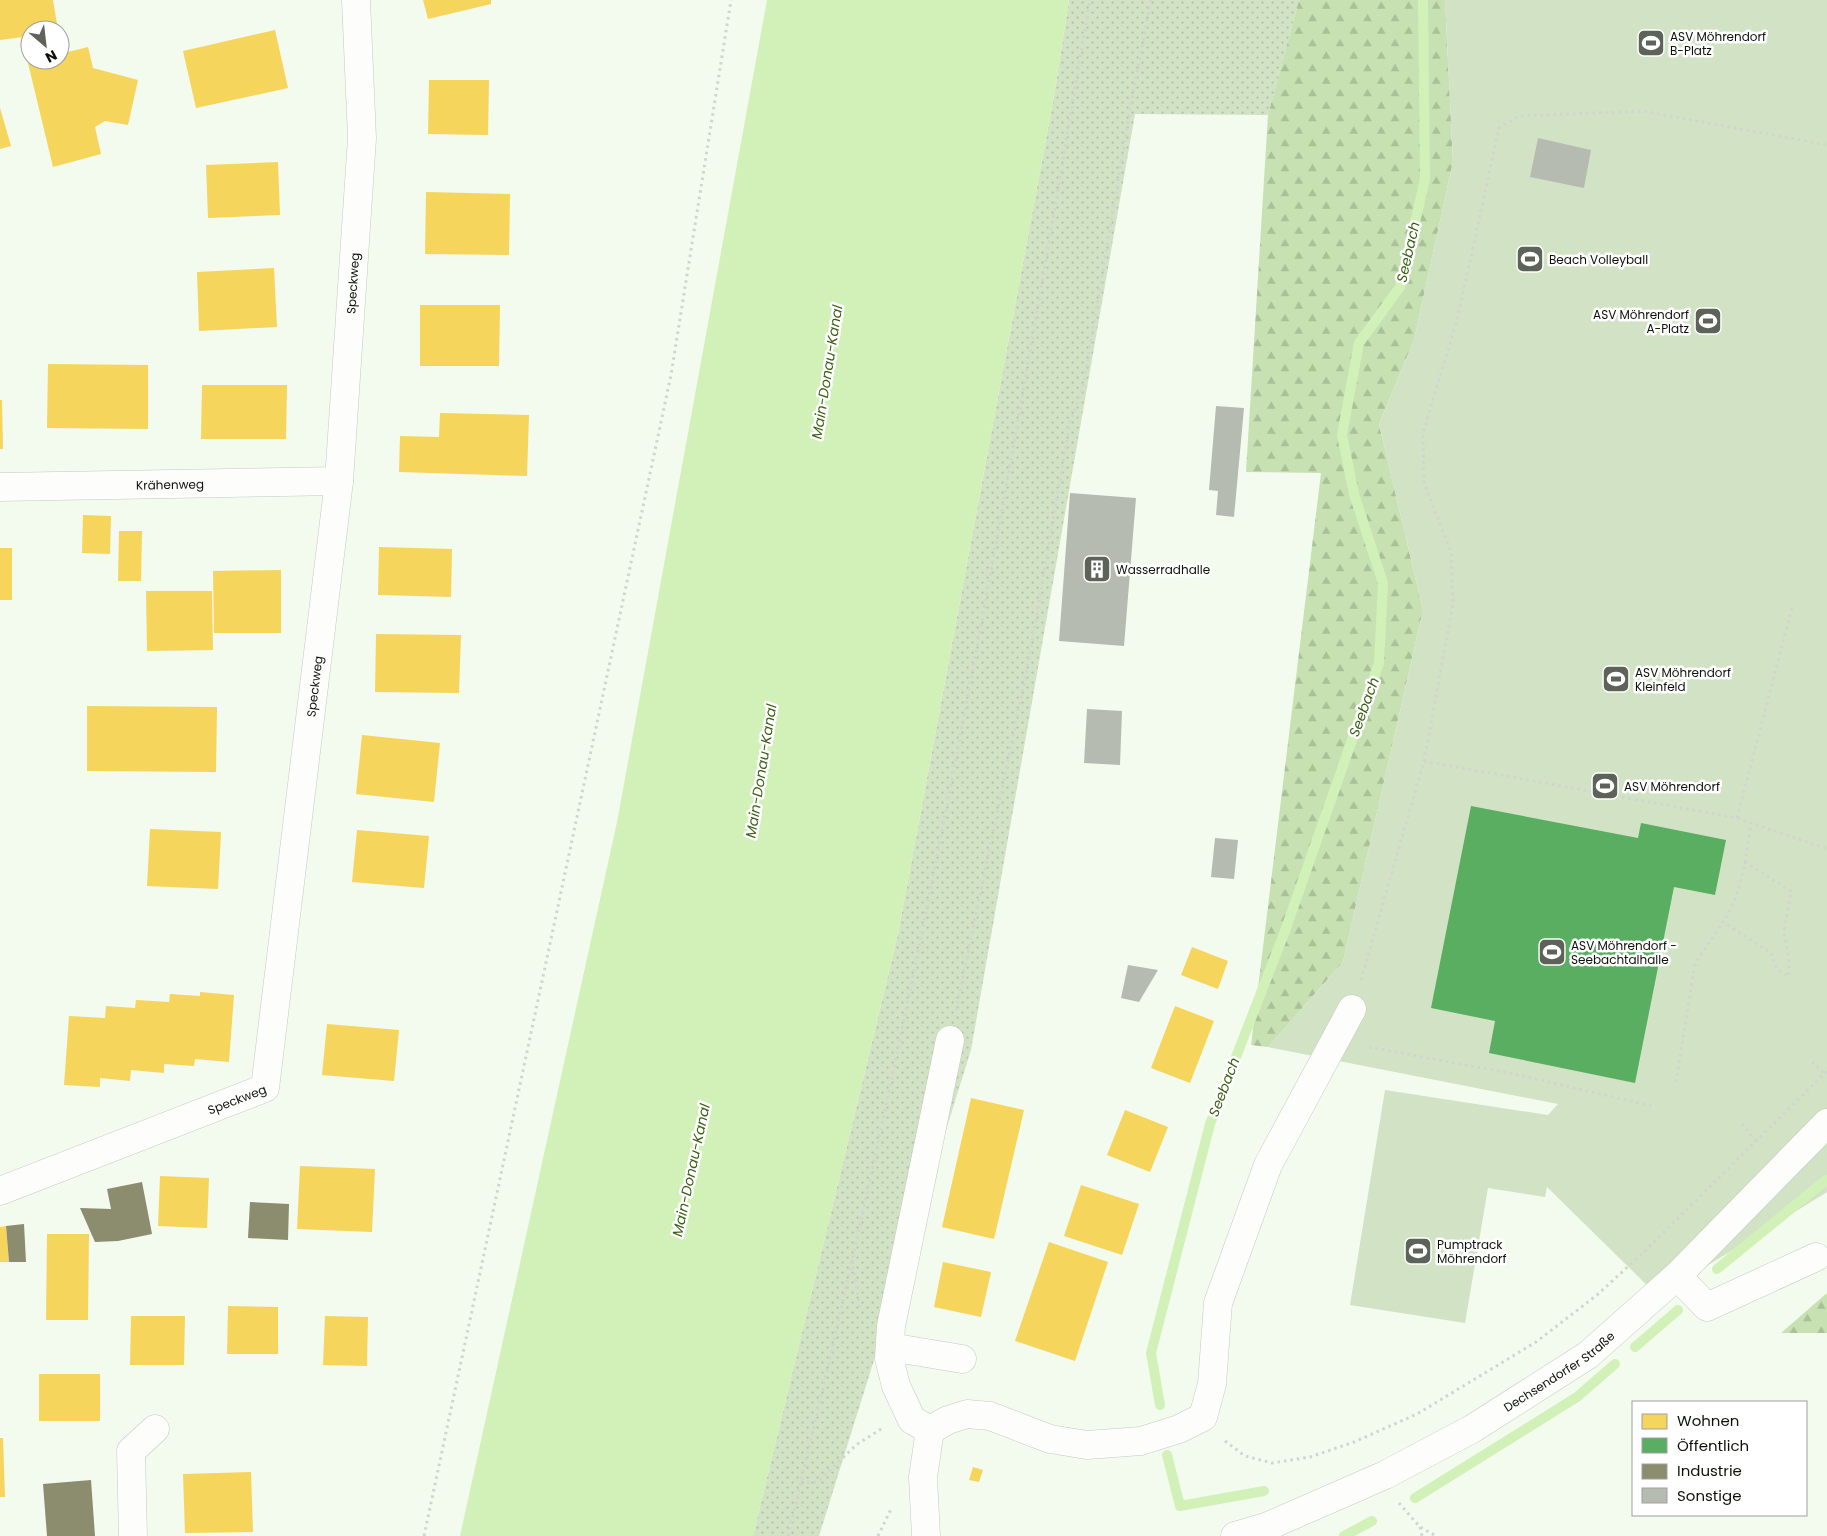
<svg xmlns="http://www.w3.org/2000/svg" width="1827" height="1536" font-family="Poppins,sans-serif">
	<style>
		.grass { fill: url(#grass-dots) }
		.forest { fill: url(#forest-firs) }
		.pitch { fill: #d1e3c4 }
		.water { fill: #d2f1b9 }
		.homes { fill: #f6d55c }
		.public { fill: #5aae61 }
		.industry { fill: #8c8c6e }
		.lines { fill: none; stroke-linecap: round; stroke-linejoin: round }
		.stream { stroke: #d2f1b9; stroke-width: 10 }
		.building { fill: #b6bbb2 }
		.minor-casing { stroke: #c4cac0; stroke-width: 29 }
		.path { stroke: #d2d4d0; stroke-width: 3; stroke-dasharray: 2.5 4; stroke-linecap: butt }
		.minor { stroke: #fdfefc; stroke-width: 28 }
		.labels { text-anchor: middle; dominant-baseline: central; stroke-width: 5; stroke-linejoin: round; paint-order: stroke }
		.poi-label { font-size: 12px; fill: #0d110a; stroke: #fff; text-anchor: start }
		.street-label { font-size: 12px; fill: #0d110a; stroke: #fff }
		.water-label { font-size: 14px; font-style: italic; fill: #3b5f13; stroke: #fff }
	</style>
	<defs>
		<pattern id="grass-dots" width="8" height="8" patternUnits="userSpaceOnUse" patternTransform="scale(1.25)"><rect width="8" height="8" fill="#d1e3c4"/><path d="M2 2h.1M6 6h.1" fill="none" stroke="#b2c2a7" stroke-width="1.8" stroke-linecap="round"/></pattern>
		<pattern id="forest-firs" width="22" height="20" patternUnits="userSpaceOnUse" patternTransform="scale(1.25)"><rect width="22" height="20" fill="#c7e1b3"/><path d="M5 1l3.5 6h-7zM16 11l3.5 6h-7z" fill="#aac099"/></pattern>
	</defs>
	<rect width="100%" height="100%" fill="#f3faee"/>
	<path class="grass" d="M1069 0H1299L1268 115 1135 114 971 1050 819 1536H753L898 934 1054 96Z"/>
	<path class="forest" d="M1299 0H1445L1453 162 1414 340 1379 424 1423 610 1343 962 1268 1047 1251 1045 1321 473 1246 472 1268 115Z
		M1827 1293V1333H1781Z"/>
	<path class="pitch" d="M1445 0H1827V1192L1658 1296 1547 1187 1545 1197 1488 1188 1465 1323 1350 1305 1385 1090 1548 1115 1558 1104 1268 1047 1343 962 1423 610 1379 424 1414 340 1453 162Z"/>
	<path class="water" d="M767 0H1069L1054 96 898 934 753 1536H460L617 822Z"/>
	<path class="homes" d="M0 0H53L58 30H30V36L0 40Z
		M423 0H491V4L428 19Z
		M275 30 288 88 196 108 183 51Z
		M88 47 93 68 138 80 128 125 105 121 95 127 101 154 53 167 28 63 39 60H60V54Z
		M429 80H489L488 135 428 134Z
		M0 108 11 146 0 149Z
		M278 162 280 215 208 218 206 165Z
		M426 192 510 194 509 255 425 254Z
		M274 268 277 327 199 331 197 272Z
		M420 305H500L499 366H420Z
		M48 364 148 365V429L47 428Z
		M202 385H287L286 439H201Z
		M0 400H2L3 449H0Z
		M440 413 529 415 527 476 399 472 400 436 439 437Z
		M83 515 111 516 110 554 82 553Z
		M119 531H142L141 581H118Z
		M379 547 452 549 451 597 378 595Z
		M0 548H12V600H0Z
		M281 570V633H214L213 571Z
		M146 591H212L213 650 147 651Z
		M376 634 461 635 459 693 375 692Z
		M87 706 217 707 216 772 87 771Z
		M362 735 440 743 434 802 356 794Z
		M150 829 221 832 218 889 147 886Z
		M357 830 429 836 424 888 352 882Z
		M1192 947 1228 961 1218 989 1181 975Z
		M200 992 234 995 229 1062 195 1059 194 1066 164 1064V1073L131 1070 130 1081 100 1078V1087L64 1085 69 1016 105 1018 106 1006 135 1008 136 1000 169 1002 170 994 200 996Z
		M1175 1006 1214 1021 1190 1083 1151 1068Z
		M327 1024 399 1030 394 1081 322 1075Z
		M971 1098 1024 1110 994 1239 942 1227Z
		M1125 1110 1168 1127 1150 1172 1107 1155Z
		M300 1166 375 1169 372 1232 297 1229Z
		M160 1176 209 1178 207 1228 158 1226Z
		M1081 1185 1139 1204 1122 1255 1064 1236Z
		M6 1226 9 1262H0V1227Z
		M47 1234H89L88 1320H46Z
		M1049 1242 1108 1262 1075 1361 1015 1341Z
		M943 1262 991 1272 981 1317 934 1307Z
		M228 1306 278 1307V1354H227Z
		M131 1316H185L184 1365H130Z
		M325 1316 368 1317 367 1366 323 1365Z
		M39 1374H100V1421H39Z
		M0 1438H3L5 1497H0Z
		M973 1467 983 1470 979 1482 969 1480Z
		M251 1472 253 1532 185 1533 183 1474Z"/>
	<path class="public" d="M1471 806 1638 838 1641 823 1726 840 1715 895 1674 887 1635 1083 1489 1053 1495 1021 1431 1008Z"/>
	<path class="industry" d="M142 1182 152 1234 118 1241 95 1242 80 1208 111 1209 107 1189Z
		M250 1202 289 1204 288 1240 248 1238Z
		M24 1224 26 1262H9L6 1226Z
		M91 1480 95 1536H47L43 1484Z"/>
	<g class="lines">
		<path class="stream" d="M1717 1269 1826 1180
			M1635 1347 1678 1310
			M1160 1405 1151 1353 1210 1124 1285 931 1379 663 1383 583 1354 494 1342 435 1359 343 1400 287 1425 179 1423 0
			M1167 1455 1180 1506 1264 1491
			M1415 1498 1577 1397 1615 1364
			M1344 1536 1372 1521"/>
	</g>
	<path class="building" d="M1538 138 1591 150 1584 188 1530 177Z
		M1216 406 1244 408 1234 517 1216 515 1218 491 1209 490Z
		M1070 493 1136 498 1124 646 1059 641Z
		M1087 709 1122 711 1120 765 1084 763Z
		M1215 838 1238 840 1234 879 1211 877Z
		M1128 965 1158 970 1139 1002 1121 998Z"/>
	<g class="lines">
		<g class="minor-casing">
			<g id="minor">
				<path id="s1" d="M0 487 339 481"/>
				<path id="s2" d="M0 1191 265 1088 339 481 362 138 356 0"/>
				<path d="M1677 1276 1707 1307 1816 1257"/>
				<path d="M890 1347 962 1359"/>
				<path d="M930 1430 948 1420 967 1414 990 1416 1050 1439 1087 1445 1141 1441 1179 1429 1203 1417 1212 1384 1218 1303 1268 1165 1352 1009"/>
				<path d="M930 1430 912 1420 896 1386 889 1358 891 1326 950 1040"/>
				<path d="M133 1536 131 1451 155 1429"/>
				<path d="M926 1536 923 1477 930 1430"/>
				<path id="s3" d="M1235 1536 1266 1527 1385 1475 1472 1429 1588 1355 1677 1276 1827 1123"/>
			</g>
		</g>
		<path class="path" d="M1424 761 1737 818 1827 849
			M1737 818 1793 604
			M1745 862 1791 891 1784 931 1789 960V976L1777 970 1771 953 1723 922C1742 893 1746 856 1751 823
			M1361 980 1424 761 1453 604 1451 552 1424 483 1423 433 1457 320 1499 128 1519 116 1643 111 1827 145
			M956 1010 1029 659 1070 422 1083 387 1131 104 1151 0
			M1369 1047 1514 1074 1652 1106
			M1812 1062 1824 1073
			M1676 1082 1695 964 1723 922
			M1742 1124 1757 1142
			M852 1260 860 1310
			M1225 1441 1245 1456 1272 1463 1310 1457 1354 1442 1417 1414 1536 1342 1597 1295 1646 1250 1827 1071
			M801 1480 812 1483 820 1480 856 1445 881 1429
			M1399 1503 1420 1527 1436 1536
			M1420 1527 1422 1536
			M424 1536 671 375 731 0
			M788 1536C837 1332 883 1127 924 921 986 615 1038 308 1090 0
			M878 1536 891 1509"/>
		<use href="#minor" class="minor"/>
	</g>
	<defs>
		<g id="stadium-square" transform="scale(1.4375)"><rect x="-9" y="-9" width="18" height="18" rx="4" fill="#5e635a" stroke="#fff"/><path d="M0-5a6.5 5 0 1 0 0 10a6.5 5 0 1 0 0-10ZM-3.5-1.8h7v3.6h-7Z" fill="#fff"/></g>
		<g id="building-square" transform="scale(1.4375)"><rect x="-9" y="-9" width="18" height="18" rx="4" fill="#5e635a" stroke="#fff"/><path d="M-4-6H4V6H1V3H-1V6H-4ZM-2.5-4.3h1.7v1.8h-1.7ZM.8-4.3h1.7v1.8H.8ZM-2.5-1h1.7V.8h-1.7ZM.8-1h1.7V.8H.8Z" fill="#fff"/></g>
	</defs>
	<g fill-rule="evenodd">
		<use href="#stadium-square" x="1651" y="43"/>
		<use href="#stadium-square" x="1530" y="259"/>
		<use href="#stadium-square" x="1708" y="321"/>
		<use href="#building-square" x="1097" y="569"/>
		<use href="#stadium-square" x="1616" y="679"/>
		<use href="#stadium-square" x="1605" y="786"/>
		<use href="#stadium-square" x="1552" y="952"/>
		<use href="#stadium-square" x="1418" y="1251"/>
	</g>
	<g class="labels">
		<g class="poi-label">
			<text x="1670" y="36">ASV Möhrendorf<tspan x="1670" dy="14">B-Platz</tspan></text>
			<text x="1549" y="259">Beach Volleyball</text>
			<text x="1689" y="314" text-anchor="end">ASV Möhrendorf<tspan x="1689" dy="14">A-Platz</tspan></text>
			<text x="1116" y="569">Wasserradhalle</text>
			<text x="1635" y="672">ASV Möhrendorf<tspan x="1635" dy="14">Kleinfeld</tspan></text>
			<text x="1624" y="786">ASV Möhrendorf</text>
			<text x="1571" y="945">ASV Möhrendorf -<tspan x="1571" dy="14">Seebachtalhalle</tspan></text>
			<text x="1437" y="1244">Pumptrack<tspan x="1437" dy="14">Möhrendorf</tspan></text>
		</g>
		<g class="street-label">
			<text stroke="none"><textPath href="#s2" startOffset="1094">Speckweg</textPath></text>
			<text stroke="none"><textPath href="#s1" startOffset="170">Krähenweg</textPath></text>
			<text stroke="none"><textPath href="#s2" startOffset="689">Speckweg</textPath></text>
			<text stroke="none"><textPath href="#s2" startOffset="254">Speckweg</textPath></text>
			<text stroke="none"><textPath href="#s3" startOffset="365">Dechsendorfer Straße</textPath></text>
		</g>
		<g class="water-label">
			<text transform="translate(1408 252) rotate(-77)">Seebach</text>
			<text transform="translate(827 372) rotate(-81)">Main-Donau-Kanal</text>
			<text transform="translate(1364 707) rotate(-70)">Seebach</text>
			<text transform="translate(761 771) rotate(-81)">Main-Donau-Kanal</text>
			<text transform="translate(1224 1087) rotate(-69)">Seebach</text>
			<text transform="translate(691 1170) rotate(-78)">Main-Donau-Kanal</text>
		</g>
	</g>
	<rect x="1632" y="1401" width="175" height="115" fill="#ffffff" stroke="#9ea09d"/>
	<rect x="1642" y="1414" width="25" height="15" fill="#f6d55c" stroke="#9ea09d"/>
	<text x="1677" y="1426" font-size="15" fill="#0d110a">Wohnen</text>
	<rect x="1642" y="1438" width="25" height="15" fill="#5aae61" stroke="#9ea09d"/>
	<text x="1677" y="1451" font-size="15" fill="#0d110a">Öffentlich</text>
	<rect x="1642" y="1464" width="25" height="15" fill="#8c8c6e" stroke="#9ea09d"/>
	<text x="1677" y="1476" font-size="15" fill="#0d110a">Industrie</text>
	<rect x="1642" y="1488" width="25" height="15" fill="#b6bbb2" stroke="#9ea09d"/>
	<text x="1677" y="1501" font-size="15" fill="#0d110a">Sonstige</text>
	<g transform="translate(45 45) rotate(152)"><circle r="24" fill="#ffffff" stroke="#9ea09d"/>
	<path d="M0-4L9 19L0 12L-9 19Z" fill="#5e635a"/>
	<text y="-8" font-size="14" font-weight="bold" text-anchor="middle" fill="#0d110a">N</text>
	</g>
</svg>
